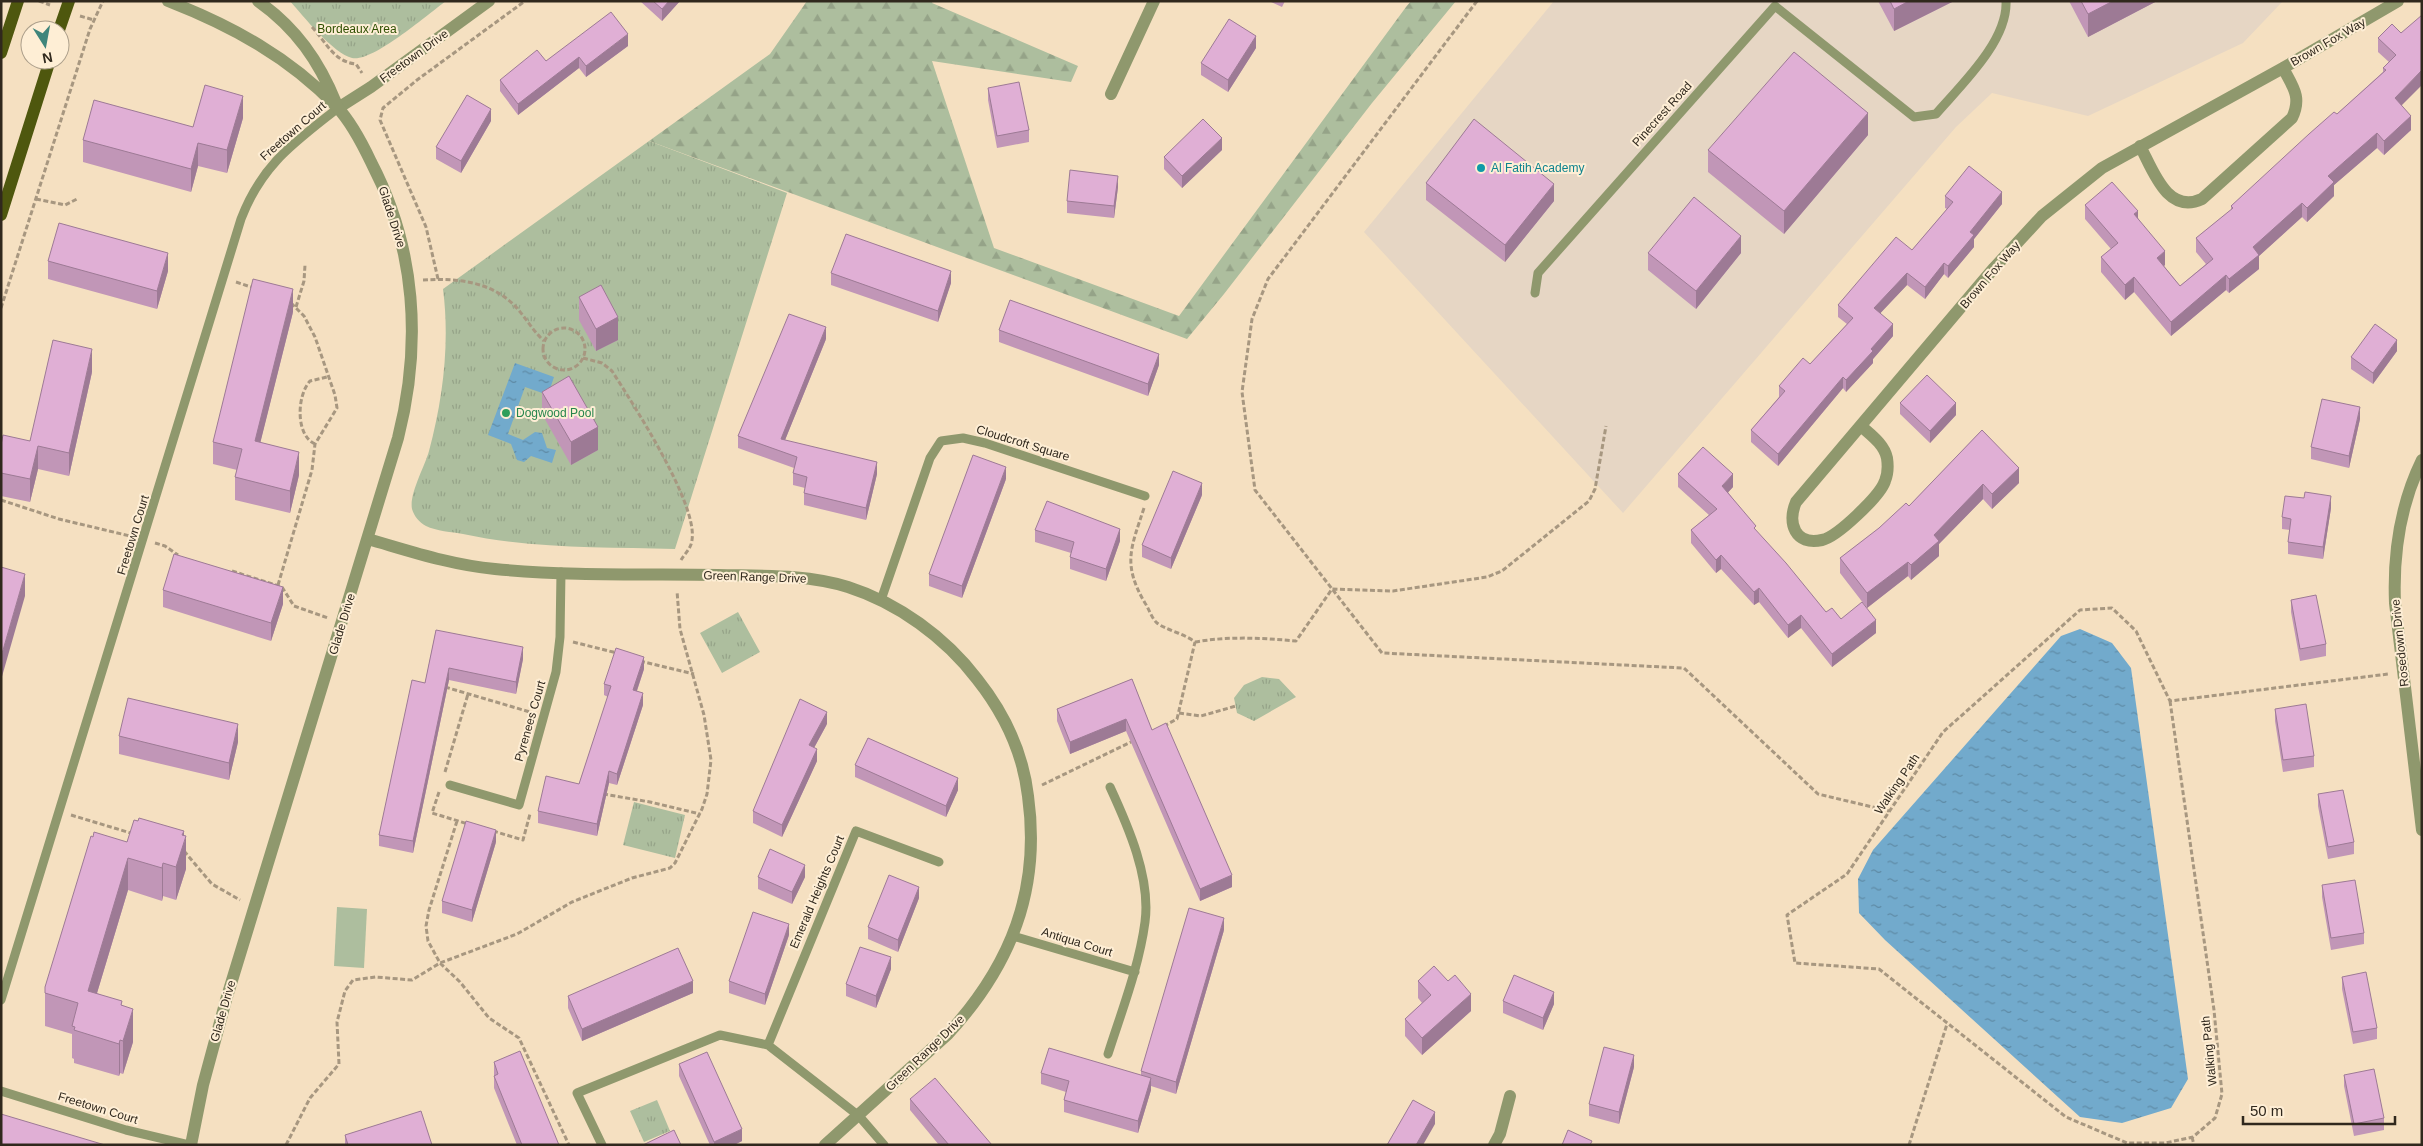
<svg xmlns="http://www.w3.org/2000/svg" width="2423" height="1146" font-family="Helvetica,sans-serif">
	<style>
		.commercial { fill: #e6d6c4 }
		.grass { fill: #adbe9e }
		.forest { fill: url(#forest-firs) }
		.park { fill: url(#park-tufts) }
		.water { fill: url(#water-ripples) }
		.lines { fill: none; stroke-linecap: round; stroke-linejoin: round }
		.path { stroke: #a79780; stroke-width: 3; stroke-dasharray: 5 2.5; stroke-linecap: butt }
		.service { stroke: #8f986d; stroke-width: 9 }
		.minor { stroke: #8f986d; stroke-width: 12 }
		.tertiary { stroke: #8f986d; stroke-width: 12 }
		.primary { stroke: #4e570e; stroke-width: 12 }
		.wall { fill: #c196b7 }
		.shaded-wall { fill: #9d7a95 }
		.building { fill: #e0afd5; stroke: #9d7a95 }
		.culture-dot { fill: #0f9aa8; stroke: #feeed5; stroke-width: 2 }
		.leisure-dot { fill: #2e9e5b; stroke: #feeed5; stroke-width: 2 }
		.labels { text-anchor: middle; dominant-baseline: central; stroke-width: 4; stroke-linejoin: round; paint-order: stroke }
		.park-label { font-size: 12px; fill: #2f4f00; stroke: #feeed5 }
		.street-label { font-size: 12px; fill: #30281d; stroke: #feeed5 }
		.culture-label { font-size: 12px; fill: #0d838f; stroke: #feeed5; text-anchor: start }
		.leisure-label { font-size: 12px; fill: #27864d; stroke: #feeed5; text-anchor: start }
	</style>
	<defs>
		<pattern id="forest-firs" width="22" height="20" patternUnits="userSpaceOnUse" patternTransform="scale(1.25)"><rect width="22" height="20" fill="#adbe9e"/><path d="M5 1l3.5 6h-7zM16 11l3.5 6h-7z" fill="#95a388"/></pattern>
		<pattern id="park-tufts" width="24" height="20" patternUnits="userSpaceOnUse" patternTransform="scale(1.25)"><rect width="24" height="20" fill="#adbe9e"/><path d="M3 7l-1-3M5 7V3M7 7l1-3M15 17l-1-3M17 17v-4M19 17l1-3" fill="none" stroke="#95a388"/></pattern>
		<pattern id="water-ripples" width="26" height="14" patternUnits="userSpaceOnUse" patternTransform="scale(1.25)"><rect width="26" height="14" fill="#72aacc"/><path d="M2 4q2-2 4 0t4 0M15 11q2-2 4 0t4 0" fill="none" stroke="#5e8aa5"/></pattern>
	</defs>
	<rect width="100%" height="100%" fill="#f5e0c1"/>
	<path class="commercial" d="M1554 1H2283L2243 43 2088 116 1992 93 1956 127 1623 513 1364 232Z"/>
	<path class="grass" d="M337 907 367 909 364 968 334 966Z"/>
	<path class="forest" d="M807 1H933L932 3 1078 66 1071 82 932 61 994 248 1179 316 1406 7 1411 1H1456L1372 103 1224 294 1187 339 649 141 770 54Z"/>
	<path class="park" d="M290 1H446C428 14 372 63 352 58 334 54 302 15 290 1Z
		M649 141 787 193 675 549C604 547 532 549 463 534 452 532 436 531 426 526 419 522 414 516 412 509 409 494 425 466 429 451 443 399 450 343 443 289Z
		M738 612 760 652 722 673 700 633Z
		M1262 677 1279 679 1296 697 1254 721 1237 713 1234 698 1244 685Z
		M634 802 685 815 675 858 623 845Z
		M657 1100 670 1131 644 1142 630 1111Z"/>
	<path class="water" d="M515 363 554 377 548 395 525 387 508 434 523 440 535 432 542 433 547 448 556 450 552 463 531 456 524 462 517 460 511 444 488 435Z
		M2080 629 2112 643 2131 668 2188 1079 2171 1108 2122 1123 2080 1117 1885 940 1859 913 1858 879 1873 850 2061 636Z"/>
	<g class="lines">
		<path class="path" d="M39 1 50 5
			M1477 1 1268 279 1252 319 1242 392 1255 490 1382 653 1684 668 1818 794 1889 811
			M80 16 94 20
			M312 27C326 42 334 62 356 64L362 73
			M36 199 65 205 77 199
			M438 279 426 227 380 120 383 108 417 80 525 1
			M423 280C455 278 490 281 514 305 525 316 532 330 544 341
			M236 282 254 288
			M296 307 304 281 305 265
			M1 308 90 29 103 1
			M543 349a21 21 0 1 1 42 0a21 21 0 1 1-42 0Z
			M583 358 602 363 612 371C633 404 698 504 692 540 691 549 685 553 681 560
			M315 444C295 435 297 395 310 381L327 377
			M1 500 59 519 130 536
			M1144 508C1131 548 1122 564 1145 603 1149 609 1152 619 1157 623 1164 629 1185 634 1195 642L1177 719 1164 726
			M155 543 165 546 178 555
			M232 571 282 587 294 606 328 618
			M278 585 312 470 315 444 337 408 335 395 315 337 304 316 290 302
			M573 642 617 653
			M1195 642C1229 636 1262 638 1296 641L1332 589 1393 591 1487 577 1502 571 1589 501 1595 489 1606 426
			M640 661 694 674
			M445 687 530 712
			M2170 701 2214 1010 2222 1094 2215 1118 2193 1137 2165 1143H2127L2066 1117 1879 969 1795 963 1787 915 1847 874 1943 732 2080 610 2112 608 2136 631 2170 701 2388 674
			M1179 713 1201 716 1236 706
			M445 772 468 694
			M1042 785 1133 741
			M439 792 432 813 468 824
			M603 794 650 802 700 814
			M71 815 134 834
			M457 821 429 910 426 926 428 941 440 963 460 982 489 1018 519 1038 569 1145
			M493 831 523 840 530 814
			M184 851 212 884 240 900
			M2192 1137 2194 1145
			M286 1145 310 1098 339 1064 337 1022 345 991 353 980 376 977 412 980 440 963 517 934 572 902 632 878 670 868 675 863 702 809 707 794 711 760 704 715 680 629 677 591
			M1909 1145 1947 1024"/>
		<path class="service" d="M1535 293 1538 273 1775 6 1914 117 1936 114C1961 85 2008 41 2006 1
			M881 600 930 458 941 441 963 438 985 443 1145 496
			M450 785 519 805 556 672 560 637 561 572
			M1013 936 1135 972
			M1 1000 241 219C262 164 294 143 338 108
			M768 1045 859 1116 884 1145
			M1108 1054C1122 1010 1139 967 1145 922 1151 878 1128 826 1110 787
			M1 1091 126 1130 189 1145
			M602 1145 577 1093 720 1035 768 1045 856 831 939 862"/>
		<path class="minor" d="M1111 94 1154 1
			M338 108 371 87 489 1
			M2140 146C2153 170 2167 215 2202 199L2292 118C2302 97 2293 87 2283 68
			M1861 426C1871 435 1884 444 1887 458 1888 465 1888 474 1885 481 1880 496 1837 537 1822 540 1795 546 1787 523 1796 502L1994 268 2042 216 2102 168 2283 68 2398 1
			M2422 460C2400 505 2393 553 2395 603L2422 830
			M368 539C410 551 451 565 495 569 568 576 644 574 718 575 761 576 806 574 848 587 898 603 945 637 977 679 1004 713 1023 753 1028 796 1041 890 1011 965 948 1034L825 1145
			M1494 1145 1500 1134 1510 1096"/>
		<path class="tertiary" d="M168 1C232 26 289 57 337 107 351 122 362 143 371 162 416 248 422 344 398 438L226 1000 203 1085 191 1145
			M258 1C296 28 319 61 336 103"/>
		<path class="primary" d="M59 30 69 1
			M1 53 18 1
			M1 215 50 60"/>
	</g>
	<path class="wall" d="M640 1H680L662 21Z
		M1269 1H1285L1282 7Z
		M1878 1H1954L1894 31Z
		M2069 1H2157L2088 37Z
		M2401 33V105L2411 130 2384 155 2377 148 2334 185V196L2307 222 2302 217 2259 256V269L2229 293 2226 290 2171 336 2134 292 2125 300 2101 272V257L2111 249 2085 219V205L2138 218 2165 265 2164 266 2180 286 2206 264 2196 252V238L2231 210V206L2337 114 2383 72V68L2389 62 2378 52V38Z
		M628 46 586 77 579 68 518 115 500 91V80L546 61Z
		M1256 48 1228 92 1201 75V63Z
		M988 88 1029 130V142L997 148 988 100Z
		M243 118 227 173 198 166 191 192 83 162V140L193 127Z
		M491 121 461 173 436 159V147Z
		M1868 135 1784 234 1708 172V150Z
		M1222 150 1182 188 1164 169V157Z
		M1426 183 1554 201 1505 262 1426 200Z
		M1118 187 1114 218 1067 213V201Z
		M1945 196 2002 204 1974 239V247L1948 278 1944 274 1925 299 1907 285 1880 313 1893 336 1873 359V363L1846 392 1843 388 1778 466 1751 442V430L1779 397V386L1810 364 1847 324 1838 317V305L1912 250 1947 209 1945 208Z
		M1648 253H1741L1696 309 1648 270Z
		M48 261 168 271 157 309 48 279Z
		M831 273 951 283 938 322 831 285Z
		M579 297 618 340 596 351 579 320Z
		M293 312 260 443 299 475 290 513 235 500V477L237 470 213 464V442Z
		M999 330 1159 365 1148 396 999 342Z
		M826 339 785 440 877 474 866 520 804 505V493L805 488 793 485V473L794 468 738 448V436Z
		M2397 351 2373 384 2351 369V357Z
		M92 372 69 476 38 469 30 502 1 496V445L30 441Z
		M542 392 598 450 571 465 542 414Z
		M1900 403 1956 415 1930 443 1900 414Z
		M2360 419 2349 468 2311 459V447Z
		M1982 430 2019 483 1992 509 1983 499 1939 544V556L1911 580 1908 576 1867 608 1840 573V558L1909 506Z
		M1678 474 1733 487 1728 492 1756 531 1826 612 1876 633 1832 667 1801 628 1788 638 1759 602 1754 605 1721 569 1716 573 1691 543V530L1709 515 1678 487Z
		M1006 479 962 598 929 586V574Z
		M1202 495 1171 569 1142 557V545Z
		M2331 508 2323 559 2288 554V542L2290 530 2282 529V517Z
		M1035 530 1120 541 1106 581 1070 569V557L1071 553 1035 542Z
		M163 590 283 604 271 641 163 607Z
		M2291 600 2326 644V656L2300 661 2291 612Z
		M436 630 523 659 516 694 449 680 413 853 379 846V835L425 683Z
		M644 669 637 691 643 705 617 785 609 783 597 836 538 823V811L579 784 608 697 604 695V684Z
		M1132 679 1152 730 1232 887 1200 901 1126 731 1070 754 1057 721V709Z
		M2275 709 2314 756V767L2283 772 2275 721Z
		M827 724 814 748 817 761 782 837 753 823V811Z
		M119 736 238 742 229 780 119 754Z
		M855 765 958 790 946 817 855 777Z
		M2318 794 2354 842V854L2328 859 2318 806Z
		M184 835 186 869 176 900 163 896 162 901 128 890 97 993 122 1005 133 1042 123 1074 120 1073 119 1076 74 1063V1059L72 1058V1034L45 1026V987L127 842Z
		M496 842 472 922 442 913V901Z
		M758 877H805L792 904 758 889Z
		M2322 885 2364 933V944L2331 950 2322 897Z
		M919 898 898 952 868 939V927Z
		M1224 930 1176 1094 1151 1086V1090L1138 1133 1064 1112V1100L1066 1092 1041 1084V1073L1141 1075V1071Z
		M789 935 765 1005 729 993V981Z
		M891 969 876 1008 846 996V984Z
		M2342 977 2377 1028V1039L2353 1044 2342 989Z
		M1418 981 1471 1011 1422 1055 1405 1036V1019L1422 1003 1418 998Z
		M693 993 582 1041 568 1008V996Z
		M1503 1001 1554 1004 1543 1030 1503 1013Z
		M494 1062 559 1145H517L494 1088Z
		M679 1064 742 1141 734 1145H710L679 1076Z
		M1634 1067 1619 1124 1589 1116V1104Z
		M2344 1075 2384 1118V1130L2354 1136 2344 1086Z
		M910 1099 992 1145H939L910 1110Z
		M345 1135 432 1145H345Z"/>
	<path class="shaded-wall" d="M669 1H680L662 21V9Z
		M1909 1H1954L1894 31V9Z
		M2113 1H2157L2088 37V14Z
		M628 34V46L586 77V66Z
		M1256 36V48L1228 92V80Z
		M579 57V68L518 115V104Z
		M2422 70V85L2395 112V98Z
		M243 96V118L227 173V150Z
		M491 109V121L461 173V161Z
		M1868 113V135L1784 234V211Z
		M2411 116V130L2384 155V141Z
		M2377 133V148L2334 185V196L2307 222V208L2328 176Z
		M1222 138V150L1182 188V176Z
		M198 143V166L191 192V169Z
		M1118 176V187L1114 218V206Z
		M1554 184V201L1505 262V245Z
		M2002 192V204L1974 239V247L1948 278V266L1970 232Z
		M2302 203V217L2259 256V269L2229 293V279L2253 247Z
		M2138 211V225L2134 214Z
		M1741 236V253L1696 309V291Z
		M2165 251V265L2157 272V258Z
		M168 253V271L157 309V291Z
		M1944 263V274L1925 299V287Z
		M951 271V283L938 322V311Z
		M1907 273V285L1874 320V308Z
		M2226 275V290L2171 336V322Z
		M2134 277V292L2125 300V285Z
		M293 289V312L255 464V441Z
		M618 317V340L596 351V329Z
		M1893 324V336L1873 359V363L1846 392V380L1871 349Z
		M826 327V339L781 450V439Z
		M2397 340V351L2373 384V373Z
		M92 349V372L69 476V453Z
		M1159 354V365L1148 396V384Z
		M1843 377V388L1778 466V454Z
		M1956 403V415L1930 443V431Z
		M2360 407V419L2349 468V456Z
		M598 427V450L571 465V442Z
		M38 446V469L30 502V479Z
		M299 452V475L290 513V491Z
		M877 462V474L866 520V508Z
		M1006 467V479L962 598V586Z
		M2019 468V483L1992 509V494Z
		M1733 474V487L1722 499V486Z
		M1202 483V495L1171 569V558Z
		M1983 484V499L1939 544V556L1911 580V565L1934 535Z
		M2331 496V508L2323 559V547Z
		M1120 529V541L1106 581V569Z
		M1721 555V569L1716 573V560Z
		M1908 562V576L1867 608V593Z
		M25 574V596L1 680V657Z
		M283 587V604L271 641V623Z
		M1759 588V602L1754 605V592Z
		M1801 615V628L1788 638V625Z
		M1876 620V633L1832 667V654Z
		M523 647V659L516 694V682Z
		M644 657V669L633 702V690Z
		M449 668V680L413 853V841Z
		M643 693V705L617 785V774Z
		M827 712V724L809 757V745Z
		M1126 719V731L1070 754V742Z
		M238 724V742L229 780V763Z
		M817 749V761L782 837V825Z
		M609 771V783L597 836V824Z
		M958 778V790L946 817V806Z
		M496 830V842L472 922V910Z
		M184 831V843L186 836V869L176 900V867L182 835Z
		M128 858V890L88 1023V991Z
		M163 863V896L162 901V868Z
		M805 865V877L792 904V892Z
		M1232 875V887L1200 901V889Z
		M919 887V898L898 952V940Z
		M1224 918V930L1176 1094V1082Z
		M789 924V935L765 1005V994Z
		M891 957V969L876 1008V996Z
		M693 981V993L582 1041V1029Z
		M1554 992V1004L1543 1030V1018Z
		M1471 994V1011L1422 1055V1038Z
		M133 1009V1042L123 1074V1041Z
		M120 1040V1073L119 1076V1044Z
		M1634 1055V1067L1619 1124V1112Z
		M1151 1078V1090L1138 1133V1121Z
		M1435 1112V1124L1423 1145H1416Z
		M742 1129V1141L734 1145H714V1142Z"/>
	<path class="building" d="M653 1H669L662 9Z
		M1890 1H1909L1894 9Z
		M2081 1H2113L2088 14Z
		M611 12 628 34 586 66 579 57 518 104 500 80 537 50 546 61Z
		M2422 15V70L2395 98 2411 116 2384 141 2377 133 2328 176 2334 182 2307 208 2302 203 2253 247 2259 255 2229 279 2226 275 2171 322 2134 277 2125 285 2101 257 2118 243 2085 205 2112 182 2138 211 2134 214 2165 251 2157 258 2180 286 2213 259 2196 238 2233 208 2231 206 2309 134 2334 112 2337 114 2386 70 2383 68 2396 55 2378 38 2392 24 2401 33Z
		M1229 19 1256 36 1228 80 1201 63Z
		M1794 52 1868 113 1784 211 1708 150Z
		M1019 82 1029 130 997 136 988 88Z
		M205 85 243 96 227 150 198 143 191 169 83 140 94 100 193 127Z
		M467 95 491 109 461 161 436 147Z
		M1203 119 1222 138 1182 176 1164 157Z
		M1474 119 1554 184 1505 245 1426 183Z
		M1969 166 2002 192 1970 232 1974 235 1948 266 1944 263 1925 287 1907 273 1874 308 1893 324 1871 349 1873 351 1846 380 1843 377 1778 454 1751 430 1785 391 1779 386 1803 358 1810 364 1853 318 1838 305 1896 237 1912 250 1953 202 1945 196Z
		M1070 170 1118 176 1114 206 1067 201Z
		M1694 197 1741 236 1696 291 1648 253Z
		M59 223 168 253 157 291 48 261Z
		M846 234 951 271 938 311 831 273Z
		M253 279 293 289 255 441 299 452 290 491 235 477 242 449 213 442Z
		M601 285 618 317 596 329 579 297Z
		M1010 300 1159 354 1148 384 999 330Z
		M789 314 826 327 781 439 877 462 866 508 804 493 807 477 793 473 797 457 738 436Z
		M2375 324 2397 340 2373 373 2351 357Z
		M53 340 92 349 69 453 38 446 30 479 1 473V445L3 435 30 441Z
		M1927 375 1956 403 1930 431 1900 403Z
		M569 376 598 427 571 442 542 392Z
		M2322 399 2360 407 2349 456 2311 447Z
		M1982 430 2019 468 1992 494 1983 484 1934 535 1939 541 1911 565 1908 562 1867 593 1840 558 1879 528 1906 503 1909 506Z
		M1703 447 1733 474 1722 486 1756 526 1754 528 1786 563 1826 612 1832 608 1841 619 1862 602 1876 620 1832 654 1801 615 1788 625 1759 588 1754 592 1721 555 1716 560 1691 530 1717 509 1678 474Z
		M973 455 1006 467 962 586 929 574Z
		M1173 471 1202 483 1171 558 1142 545Z
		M2305 492 2331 496 2323 547 2288 542 2291 519 2282 517 2285 496 2304 498Z
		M1047 501 1120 529 1106 569 1070 557 1074 542 1035 530Z
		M174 554 283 587 271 623 163 590Z
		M1 567 25 574 1 657Z
		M2316 595 2326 644 2300 649 2291 600Z
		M436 630 523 647 516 682 449 668 413 841 379 835 412 680 425 683Z
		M616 648 644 657 633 690 643 693 617 774 609 771 597 824 538 811 546 776 579 784 611 686 604 684Z
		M1132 679 1152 730 1166 723 1232 875 1200 889 1126 719 1070 742 1057 709Z
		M128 698 238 724 229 763 119 736Z
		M800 699 827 712 809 745 817 749 782 825 753 811Z
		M2306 704 2314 756 2283 760 2275 709Z
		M868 738 958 778 946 806 855 765Z
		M2343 790 2354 842 2328 847 2318 794Z
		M139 818 184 831 182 835 186 836 176 867 163 863 162 868 128 858 88 991 122 1001 121 1005 133 1009 123 1041 120 1040 119 1044 74 1030 75 1027 72 1026 78 1003 45 993V987L91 836 93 837 94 832 127 842 134 820 138 821Z
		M466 821 496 830 472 910 442 901Z
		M770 849 805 865 792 892 758 877Z
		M889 875 919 887 898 940 868 927Z
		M2355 880 2364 933 2331 938 2322 885Z
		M1189 908 1224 918 1176 1082 1141 1071Z
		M753 912 789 924 765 994 729 981Z
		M860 947 891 957 876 996 846 984Z
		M678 948 693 981 582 1029 568 996Z
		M1434 966 1448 981 1455 975 1471 994 1422 1038 1405 1019 1431 995 1418 981Z
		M2366 972 2377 1028 2353 1032 2342 977Z
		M1514 975 1554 992 1543 1018 1503 1001Z
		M1604 1047 1634 1055 1619 1112 1589 1104Z
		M1049 1048 1151 1078 1138 1121 1064 1100 1069 1081 1041 1073Z
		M520 1051 559 1145H522L494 1076 498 1074 494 1062Z
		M707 1052 742 1129 714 1142 679 1064Z
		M2374 1069 2384 1118 2354 1124 2344 1075Z
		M935 1078 992 1145H949L910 1099Z
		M1413 1100 1435 1112 1416 1145H1387Z
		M421 1111 432 1145H348L345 1135Z
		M1 1114 105 1145H1Z
		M674 1130 681 1145H643Z
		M1568 1130 1592 1141 1590 1145H1562Z"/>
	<circle class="culture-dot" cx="1481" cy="168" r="5"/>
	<circle class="leisure-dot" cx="506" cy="413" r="5"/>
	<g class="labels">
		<g class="park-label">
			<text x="357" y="29">Bordeaux Area</text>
		</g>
		<g class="street-label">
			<text transform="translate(2328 42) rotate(-30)">Brown Fox Way</text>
			<text transform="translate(414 56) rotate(-36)">Freetown Drive</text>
			<text transform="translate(1662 114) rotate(-48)">Pinecrest Road</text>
			<text transform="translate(293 131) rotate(-41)">Freetown Court</text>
			<text transform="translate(392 217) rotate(72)">Glade Drive</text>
			<text transform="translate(1990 275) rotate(-49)">Brown Fox Way</text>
			<text transform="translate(1023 443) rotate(17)">Cloudcroft Square</text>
			<text transform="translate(133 535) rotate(-73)">Freetown Court</text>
			<text transform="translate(755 577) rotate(2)">Green Range Drive</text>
			<text transform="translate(342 624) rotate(-73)">Glade Drive</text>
			<text transform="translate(2400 643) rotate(-96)">Rosedown Drive</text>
			<text transform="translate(530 721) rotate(-74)">Pyrenees Court</text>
			<text transform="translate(1897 784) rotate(-56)">Walking Path</text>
			<text transform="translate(817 892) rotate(-67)">Emerald Heights Court</text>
			<text transform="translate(1077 942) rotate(17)">Antiqua Court</text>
			<text transform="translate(223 1011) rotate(-74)">Glade Drive</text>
			<text transform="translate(2209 1051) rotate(-96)">Walking Path</text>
			<text transform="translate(925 1053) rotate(-44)">Green Range Drive</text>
			<text transform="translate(98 1108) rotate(17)">Freetown Court</text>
		</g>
		<g class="culture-label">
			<text x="1491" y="168">Al Fatih Academy</text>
		</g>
		<g class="leisure-label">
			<text x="516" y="413">Dogwood Pool</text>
		</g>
	</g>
	<rect width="2423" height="1146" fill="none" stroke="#30281d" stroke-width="5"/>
	<g transform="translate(45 45) rotate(169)"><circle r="24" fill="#feeed5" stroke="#ac9f8b"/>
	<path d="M0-4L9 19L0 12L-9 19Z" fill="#3f857b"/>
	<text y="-8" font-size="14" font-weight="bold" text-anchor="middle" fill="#30281d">N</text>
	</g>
	<path d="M2243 1116v8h152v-8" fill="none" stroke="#30281d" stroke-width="2.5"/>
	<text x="2250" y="1116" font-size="15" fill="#30281d" stroke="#feeed5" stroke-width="4" paint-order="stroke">50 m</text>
</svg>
